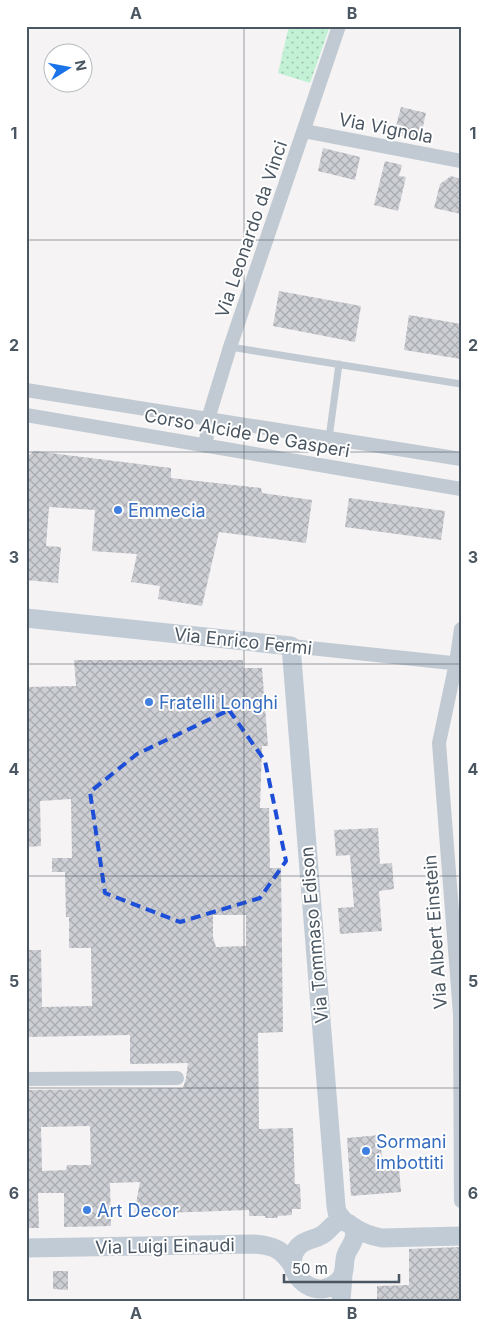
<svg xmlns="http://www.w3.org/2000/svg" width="487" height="1327" font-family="Inter,sans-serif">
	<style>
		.grass { fill: url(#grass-dots) }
		.building { fill: url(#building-cross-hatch); fill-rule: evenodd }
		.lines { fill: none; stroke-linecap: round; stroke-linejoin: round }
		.lane { stroke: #c1cad2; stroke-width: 7 }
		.street { stroke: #c1cad2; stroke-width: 14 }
		.secondary { stroke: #c1cbd6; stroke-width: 19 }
		.marked { fill: none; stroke: #1d4ed8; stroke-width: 4; stroke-dasharray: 10 6; stroke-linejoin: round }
		.grid { fill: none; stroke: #4a5661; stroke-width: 1; stroke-opacity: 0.55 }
		.shop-dot { fill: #3f7fe0; stroke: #fff; stroke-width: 2 }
		.labels { text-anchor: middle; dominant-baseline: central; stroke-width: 4; stroke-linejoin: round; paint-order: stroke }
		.street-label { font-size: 18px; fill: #4a5661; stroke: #fff }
		.shop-label { font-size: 18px; fill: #366cbe; stroke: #fff; text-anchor: start }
		.neatline { fill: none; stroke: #4a5661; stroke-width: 2 }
		.grid-label { font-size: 16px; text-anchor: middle; font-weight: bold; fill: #4a5661 }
	</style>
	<defs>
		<pattern id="grass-dots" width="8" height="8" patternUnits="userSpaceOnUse" patternTransform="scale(1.25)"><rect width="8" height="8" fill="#c3f1d5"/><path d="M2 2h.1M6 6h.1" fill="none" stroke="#a0c6b0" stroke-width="1.8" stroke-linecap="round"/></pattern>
		<pattern id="building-cross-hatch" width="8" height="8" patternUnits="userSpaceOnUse" patternTransform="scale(1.25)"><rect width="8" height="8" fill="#cdcfd5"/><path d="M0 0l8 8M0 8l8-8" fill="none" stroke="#a8abb0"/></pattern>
	</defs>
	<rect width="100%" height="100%" fill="#f5f3f3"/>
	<path class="grass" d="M289 26H330L310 83 278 73Z"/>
	<path class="building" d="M401 107 426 113 420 140 394 134Z
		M323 148 360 157 355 180 318 171Z
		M385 161 402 165 399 176 406 177 398 211 374 205Z
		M451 176 461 179V214L434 208 440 184Z
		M279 291 361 306 355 342 273 326Z
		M409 315 461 324V359L404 350Z
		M34 451 171 468V478L261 488 262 493 312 500 306 543 219 532 202 606 158 599 160 586 131 582 137 554 92 551 95 510 49 507 46 546 61 547 58 583 26 580V475L29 455Z
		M349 498 445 511 441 540 345 527Z
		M74 660H243V668H262L268 746H262L260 808H269L270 868H281L283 1032 258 1033 259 1129 293 1128 295 1184H300L301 1209H292V1215L278 1216 277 1218H265V1216H249V1210L134 1214 140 1182 110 1183 111 1226 64 1227V1193H38L39 1228H26V1090L183 1088 186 1078 188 1063 130 1064V1035L26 1037V950H41L42 1007 92 1006 91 948H69V917H66L65 872H52V858H72L71 799 40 801 41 846 26 847V687L76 686ZM213 915H246V946L216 947 213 937ZM90 1126 91 1165H67L66 1170 42 1171 41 1127Z
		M378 828 380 864 392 863 394 889 379 891 382 931 340 934 338 908 354 907 350 855 336 856 334 830Z
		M380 1135 383 1169 399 1167 401 1192 351 1196 347 1138Z
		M461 1247V1301H377V1286L409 1285V1249Z
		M53 1271H68V1290L53 1289Z"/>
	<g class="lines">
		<path class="lane" d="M230 347 461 384
			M329 438 339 364"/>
		<path class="street" d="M304 131 461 161
			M26 390 461 459
			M26 415 461 489
			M206 446 208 419 230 347 339 26
			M461 629 456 663 439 743 460 1014 461 1201
			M291 646 461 664
			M26 1079 177 1078"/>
		<path class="secondary" d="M26 618 291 646 336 1206 337 1212 344 1221
			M339 1221C349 1221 357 1228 354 1238 353 1244 348 1249 346 1255 344 1261 345 1268 343 1274 340 1282 331 1288 322 1289 301 1290 283 1264 298 1247 305 1239 314 1240 322 1235 329 1231 332 1224 339 1221Z
			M352 1226C362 1233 370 1236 382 1238L461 1236
			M26 1248 254 1244C276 1246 283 1250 294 1268
			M341 1301 343 1275"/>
	</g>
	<path class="marked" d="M229 710 265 761 286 861 260 898 180 922 105 893 90 792 137 754Z"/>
	<path class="grid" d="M244 26V1301M26 240H461M26 452H461M26 664H461M26 876H461M26 1088H461"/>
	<g class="shop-dot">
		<circle cx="118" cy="510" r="5"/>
		<circle cx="149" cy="702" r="5"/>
		<circle cx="366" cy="1151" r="5"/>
		<circle cx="87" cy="1210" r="5"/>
	</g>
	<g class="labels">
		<g class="street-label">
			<text transform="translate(386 128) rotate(11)">Via Vignola</text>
			<text transform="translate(251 229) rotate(-71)">Via Leonardo da Vinci</text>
			<text transform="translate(247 433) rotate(10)">Corso Alcide De Gasperi</text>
			<text transform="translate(243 641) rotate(6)">Via Enrico Fermi</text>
			<text transform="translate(435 932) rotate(-94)">Via Albert Einstein</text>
			<text transform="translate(314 935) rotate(-95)">Via Tommaso Edison</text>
			<text transform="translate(165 1246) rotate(-1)">Via Luigi Einaudi</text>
		</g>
		<g class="shop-label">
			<text x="128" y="510">Emmecia</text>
			<text x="159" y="702">Fratelli Longhi</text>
			<text x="376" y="1141">Sormani<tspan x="376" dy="21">imbottiti</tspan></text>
			<text x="97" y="1210">Art Decor</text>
		</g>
	</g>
	<rect width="487" height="1327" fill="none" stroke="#ffffff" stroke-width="55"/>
	<g transform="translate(68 68) rotate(79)"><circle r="24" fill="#ffffff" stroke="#b7bbc0"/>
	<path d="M0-4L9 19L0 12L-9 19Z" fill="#1a73e8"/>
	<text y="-8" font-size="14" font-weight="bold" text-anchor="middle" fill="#4a5661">N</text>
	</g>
	<path d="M284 1274v8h115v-8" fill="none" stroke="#4a5661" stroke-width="2.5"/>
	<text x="292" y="1274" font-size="15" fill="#4a5661" stroke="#ffffff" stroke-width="4" paint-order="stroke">50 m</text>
	<rect x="28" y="28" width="432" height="1272" class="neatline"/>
	<g class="grid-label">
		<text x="136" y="19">A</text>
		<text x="352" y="19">B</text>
		<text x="14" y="139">1</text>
		<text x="473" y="139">1</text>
		<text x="14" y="351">2</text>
		<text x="473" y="351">2</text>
		<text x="14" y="563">3</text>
		<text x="473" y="563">3</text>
		<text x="14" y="775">4</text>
		<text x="473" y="775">4</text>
		<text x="14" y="987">5</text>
		<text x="473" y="987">5</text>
		<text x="14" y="1199">6</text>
		<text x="473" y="1199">6</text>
		<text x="136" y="1319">A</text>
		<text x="352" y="1319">B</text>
	</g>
</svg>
